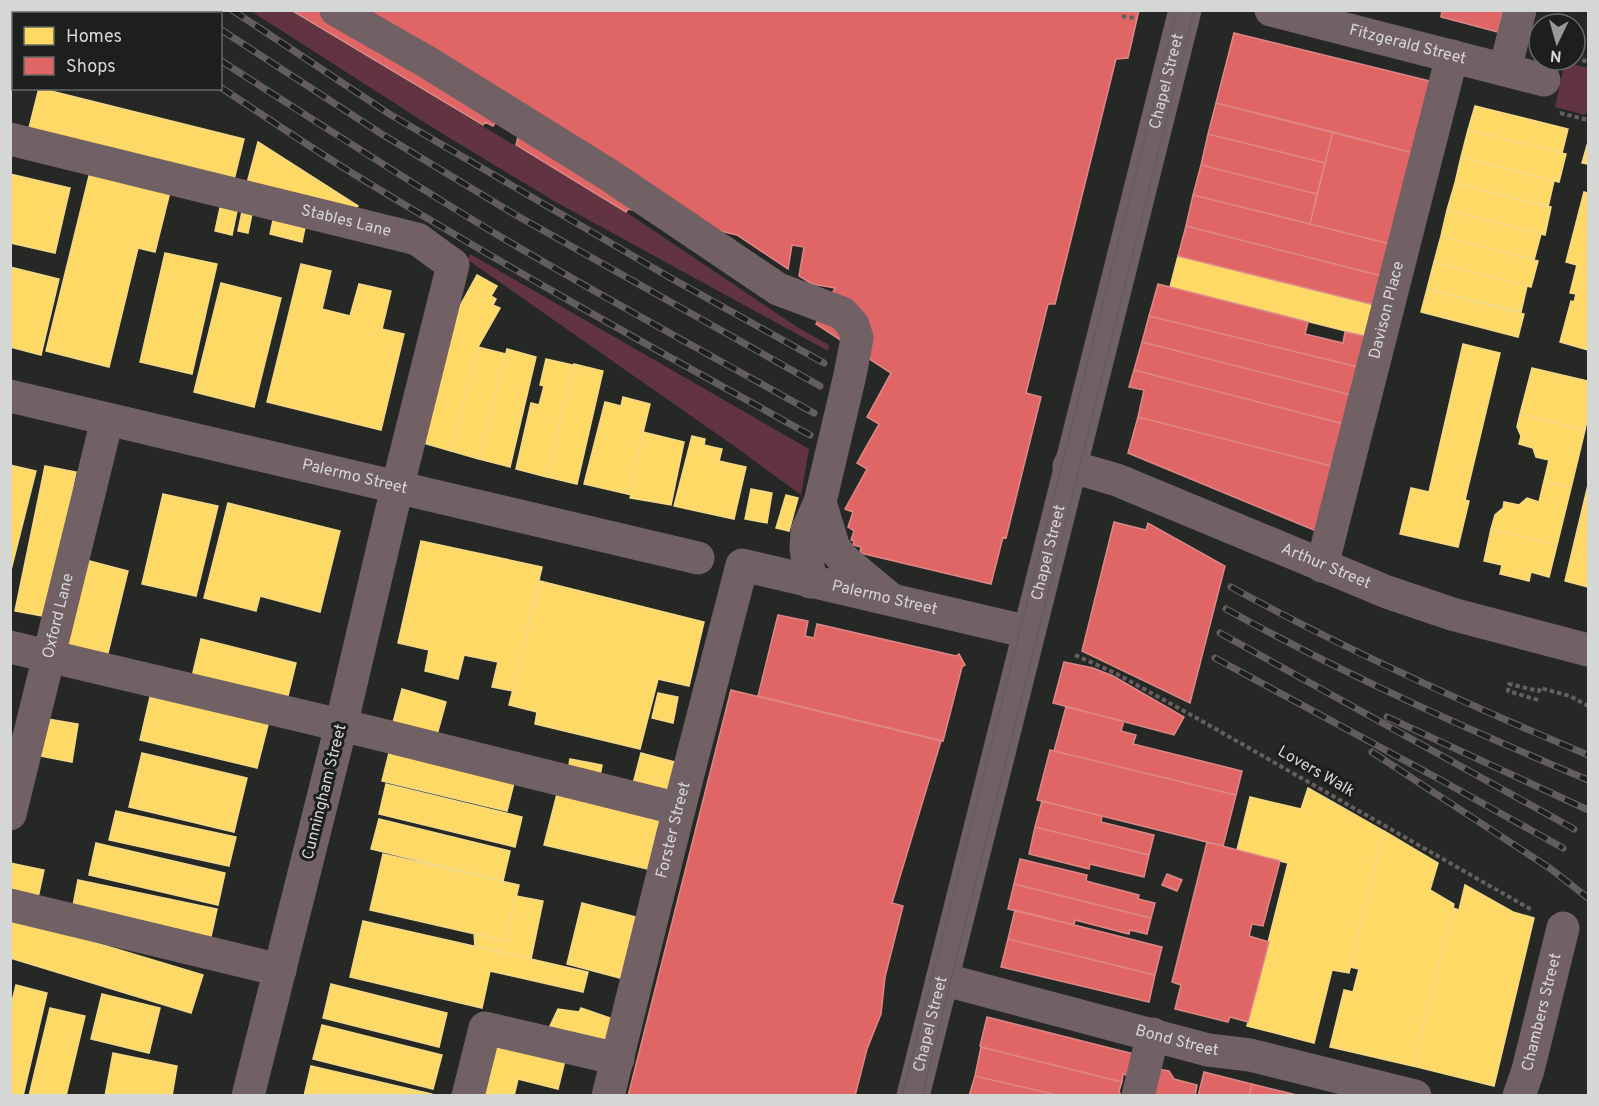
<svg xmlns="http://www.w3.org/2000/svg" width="1599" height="1106" font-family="Overpass,sans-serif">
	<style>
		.green { fill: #623442 }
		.homes { fill: #ffd966; stroke: #f2d887; stroke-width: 1.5 }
		.shops { fill: #e06666; stroke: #dd8887; stroke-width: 1.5 }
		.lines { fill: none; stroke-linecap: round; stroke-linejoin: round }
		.path { stroke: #675e60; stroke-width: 4; stroke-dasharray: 4.5 3; stroke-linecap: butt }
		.minor { stroke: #716165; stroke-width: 33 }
		.tram { stroke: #635d5d; stroke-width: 1.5 }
		.rail-casing { stroke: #635d5d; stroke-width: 7 }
		.rail { stroke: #1c1f1b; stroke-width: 4.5; stroke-dasharray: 14; stroke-linecap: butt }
		.labels { text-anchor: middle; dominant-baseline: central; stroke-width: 6; stroke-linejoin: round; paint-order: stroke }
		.street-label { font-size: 16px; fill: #d5d7d4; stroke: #1c1f1b }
	</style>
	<rect width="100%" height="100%" fill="#262825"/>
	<path class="green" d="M251 11H291L626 212 797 327 829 345 828 351 554 201 438 131Z
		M1569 63 1588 68V110L1585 115 1555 107 1563 70Z
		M470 254 809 449 801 495 737 448 468 260Z"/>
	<path class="homes" d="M10 10H54L52 14H14V70L10 74Z
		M39 88 244 139 233 184 28 132Z
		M1475 106 1568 129 1562 153 1468 130Z
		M1468 130 1566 154 1559 182 1461 157Z
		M258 142 358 206 353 211 246 187Z
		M1588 142V164L1582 163Z
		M1461 157 1554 181 1548 207 1455 183Z
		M90 172 170 192 155 252 138 248 109 367 46 351Z
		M10 174 70 188 55 253 10 243Z
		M1455 183 1551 207 1545 235 1447 210Z
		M1584 192 1588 193V350L1560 342 1571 301 1574 302 1576 294 1570 293 1577 265 1566 262Z
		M221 203 238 206 232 235 215 231Z
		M243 207 253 209 248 233 238 231Z
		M1447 210 1541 234 1534 260 1441 236Z
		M274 216 306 223 302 242 270 234Z
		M1441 236 1538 261 1531 287 1434 262Z
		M165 253 217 264 192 374 140 362Z
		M1178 256 1378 306 1370 337 1170 287Z
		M1434 262 1527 286 1521 312 1427 289Z
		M301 264 331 271 322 309 350 316 359 284 391 291 382 329 404 334 381 430 267 402Z
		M10 267 59 279 41 355 10 347Z
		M477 275 497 286 491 296 496 299 493 305 500 308 478 347 451 451 420 442 450 324Z
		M221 283 281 298 254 407 194 392Z
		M1427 289 1524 314 1518 337 1421 312Z
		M1463 344 1500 353 1465 500 1469 501 1458 547 1400 534 1411 488 1429 492Z
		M478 347 506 354 479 459 451 451Z
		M507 349 536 357 510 467 479 459Z
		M546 359 573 365 547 477 516 469 531 403 539 405 544 386 540 385Z
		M574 364 603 371 577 484 547 477Z
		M1532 368 1588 381V415L1585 430 1520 414Z
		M623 397 650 404 628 494 584 484 605 402 621 406Z
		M1520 414 1585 430 1571 488 1544 481 1549 460 1536 457 1533 448 1519 444 1521 436 1517 427Z
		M643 432 684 442 671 505 630 498 631 495 628 494Z
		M692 436 705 439 704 445 722 449 719 461 746 467 734 519 674 506Z
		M10 465 36 471 10 574Z
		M45 466 76 472 47 617 15 611Z
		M1544 481 1571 488 1557 545 1491 529 1495 515 1503 508 1504 502 1519 505 1527 498 1539 502Z
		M1588 485V587L1565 581Z
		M751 489 772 493 767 523 745 519Z
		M163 494 218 506 196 596 142 584Z
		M786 495 798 498 789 531 776 528Z
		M228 503 340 531 320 612 260 596 256 611 204 598Z
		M1491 529 1557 545 1549 577 1531 572 1529 581 1500 574 1502 565 1484 561Z
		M421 541 542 567 513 691 492 687 498 662 464 655 458 679 425 671 429 650 398 643Z
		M82 559 128 571 105 665 58 654Z
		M540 581 704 622 689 686 658 679 640 749 535 724 537 712 509 705Z
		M201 639 296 663 286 704 191 681Z
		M402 689 446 702 435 742 391 730Z
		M151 693 269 721 257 768 140 740Z
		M658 693 678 697 673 723 652 718Z
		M42 718 78 724 72 762 35 755Z
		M391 745 516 775 507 811 382 781Z
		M142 753 247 778 234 832 129 807Z
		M641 753 675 762 666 793 633 784Z
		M570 759 602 765 600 776 568 770Z
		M386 784 522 817 515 847 379 814Z
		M1308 788 1384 831 1349 973 1332 970 1314 1043 1247 1026 1288 863 1237 850 1250 797 1301 809Z
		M557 794 660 819 648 869 544 845Z
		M116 811 236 837 229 866 109 840Z
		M379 819 510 851 503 881 371 849Z
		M1384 831 1438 863 1430 890 1454 904 1413 1066 1330 1047 1344 990 1353 992 1359 969 1350 967Z
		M96 843 225 873 218 905 89 875Z
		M383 854 519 885 506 941 370 910Z
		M10 863 44 870 36 907 10 902Z
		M78 880 217 909 210 941 72 911Z
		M1465 885 1513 912 1534 918 1494 1086 1413 1066 1453 908 1459 910Z
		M516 896 543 901 531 959 475 946 474 933 506 941Z
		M582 903 636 917 620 978 567 964Z
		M10 917 203 975 191 1013 10 958Z
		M363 921 588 972 583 992 490 971 482 1008 350 977Z
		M331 984 447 1013 439 1047 323 1018Z
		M16 985 47 993 23 1096 10 1095V1010Z
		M102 994 160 1008 149 1053 91 1039Z
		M50 1008 85 1016 66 1096H29Z
		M581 1008 613 1019 604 1045 549 1028 558 1009 579 1012Z
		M322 1025 442 1055 433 1089 313 1059Z
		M491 1033 567 1052 558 1089 518 1079 514 1096H489L476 1092Z
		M113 1053 177 1066 172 1096H105Z
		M311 1066 432 1094V1096H304Z"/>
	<path class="shops" d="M291 10H1139L1128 58 1116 59 1055 304H1048L1026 393 1041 397 1006 538 1003 537 991 584 860 553 861 547 853 545 854 541 851 540 854 531 848 527 853 512 845 509 867 469 857 463 879 424 867 417 891 373 816 324 835 288 812 284 799 276 804 247 792 245 788 269 737 235 628 209 626 212 516 145 521 125 501 114 493 126 485 122 483 125Z
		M1442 10H1503L1498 32 1441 17Z
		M1234 33 1434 82 1414 153 1216 103Z
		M1216 103 1333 132 1325 163 1208 134Z
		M1333 132 1414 153 1390 244 1310 224Z
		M1208 134 1325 163 1317 194 1201 165Z
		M1201 165 1317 194 1310 224 1193 195Z
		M1193 195 1390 244 1382 276 1186 226Z
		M1186 226 1382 276 1375 305 1178 256Z
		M1158 284 1308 322 1305 334 1343 343 1345 332 1370 337 1362 368 1149 316Z
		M1149 316 1362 368 1355 396 1142 342Z
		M1142 342 1355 396 1348 425 1134 370Z
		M1134 370 1348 425 1331 466 1138 417 1144 390 1129 387Z
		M1138 417 1331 466 1321 533 1128 453Z
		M1114 522 1146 530 1148 523 1225 566 1190 703 1082 651Z
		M778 615 808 621 805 636 814 638 817 624 956 656 959 654 965 665 962 667 943 741 758 696Z
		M1064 662 1093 668 1113 676 1184 717 1174 735 1053 703Z
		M731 690 941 741 892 903 903 906 885 977 881 1014 867 1049 855 1096H628Z
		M1066 707 1124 721 1121 731 1136 735 1133 744 1242 771 1236 795 1054 751Z
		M1050 750 1236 795 1223 846 1037 800Z
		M1042 801 1102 816 1101 822 1154 835 1149 855 1035 827Z
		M1035 827 1149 855 1144 877 1090 864 1089 869 1029 854Z
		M1207 842 1280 861 1263 926 1252 924 1249 936 1269 942 1248 1022 1230 1017 1228 1022 1175 1009 1181 985 1172 982Z
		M1020 859 1087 875 1086 881 1139 895 1138 899 1155 903 1151 918 1014 884Z
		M1167 874 1182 880 1177 891 1162 885Z
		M1014 884 1151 918 1147 934 1130 930 1129 934 1075 920 1074 925 1008 909Z
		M1015 910 1162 947 1155 975 1008 939Z
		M1008 939 1155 975 1149 1002 1001 967Z
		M987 1017 1138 1055 1132 1077 1123 1074 1122 1082 981 1047 980 1046Z
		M981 1047 1122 1082 1119 1091 1121 1096H1061L975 1076Z
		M1158 1069 1169 1071 1174 1079 1197 1085 1195 1096H1146Z
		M1204 1072 1252 1084 1249 1096H1198Z
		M975 1076 1061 1096H969Z
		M1252 1084 1301 1096H1249Z"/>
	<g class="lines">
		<path class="path" d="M1122 16 1134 18
			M1575 58 1588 62
			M1560 113 1588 120
			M1075 655 1115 673 1193 716 1532 910
			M1538 700 1508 691 1509 684 1539 691 1540 688 1570 696 1588 706"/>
		<g class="minor">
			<path d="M336 10 427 62 609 175 778 289 842 313 853 325 857 338 850 375 820 502 807 531 806 547 810 582"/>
			<path id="s1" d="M1271 10 1544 80"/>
			<path d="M1505 69 1520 10"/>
			<path id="s2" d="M10 139 417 239 453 265 391 513 341 726 248 1096"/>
			<path id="s3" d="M10 396 698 558"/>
			<path id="s4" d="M1069 466 1117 480 1387 592 1452 614 1588 650"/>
			<path d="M820 502 834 548 845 561 888 597"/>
			<path id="s5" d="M1322 566 1452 56"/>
			<path d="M10 647 374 733 679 809"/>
			<path id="s6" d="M10 814 107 420"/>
			<path d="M10 905 280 970"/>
			<path id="s7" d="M942 979 1208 1050 1250 1055 1415 1096"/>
			<path d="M468 1096 485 1028 618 1059"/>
			<path id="s8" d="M608 1096 679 809 742 565 1029 632"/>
			<path id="s9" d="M913 1096 1185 10"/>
			<path d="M1138 1096 1153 1034"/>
			<path id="s10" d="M1519 1096 1528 1070 1563 928"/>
		</g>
		<path class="tram" d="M902 1096 1177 10
			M922 1096 1194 10"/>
		<g class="rail-casing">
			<path id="rail" d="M107 10 112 14
				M147 10 152 14
				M193 10 198 14
				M232 10 391 115 669 277 824 363
				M220 29 380 133 514 214 820 386
				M220 60C313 120 406 180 501 237 604 298 710 355 814 413
				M220 87C266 117 311 148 357 176 506 267 658 351 810 435
				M1231 587C1348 651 1466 704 1588 755
				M1226 609C1343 674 1465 728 1588 780
				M1220 633 1574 829
				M1215 658 1439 779 1563 848
				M1387 717 1588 810
				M1372 752 1551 869 1588 898"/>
		</g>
		<use href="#rail" class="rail"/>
	</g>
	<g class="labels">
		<g class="street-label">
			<text stroke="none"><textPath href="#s1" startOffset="141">Fitzgerald Street</textPath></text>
			<text stroke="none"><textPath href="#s9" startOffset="1046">Chapel Street</textPath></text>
			<text stroke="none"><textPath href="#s2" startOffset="346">Stables Lane</textPath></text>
			<text stroke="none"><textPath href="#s5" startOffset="264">Davison Place</textPath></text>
			<text stroke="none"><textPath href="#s3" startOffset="354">Palermo Street</textPath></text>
			<text stroke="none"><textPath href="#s9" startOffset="560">Chapel Street</textPath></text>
			<text stroke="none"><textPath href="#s4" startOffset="276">Arthur Street</textPath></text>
			<text stroke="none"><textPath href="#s8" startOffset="694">Palermo Street</textPath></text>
			<text stroke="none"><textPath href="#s6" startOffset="204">Oxford Lane</textPath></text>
			<text transform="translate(1316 772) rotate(30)">Lovers Walk</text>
			<text transform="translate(325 792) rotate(-76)">Cunningham Street</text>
			<text stroke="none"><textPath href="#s8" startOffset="274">Forster Street</textPath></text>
			<text stroke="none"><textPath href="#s10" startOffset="87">Chambers Street</textPath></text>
			<text stroke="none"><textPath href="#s9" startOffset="74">Chapel Street</textPath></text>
			<text stroke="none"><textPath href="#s7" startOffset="243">Bond Street</textPath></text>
		</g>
	</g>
	<rect width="1599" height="1106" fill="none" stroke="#d5d7d4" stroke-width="24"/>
	<rect x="12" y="12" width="210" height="78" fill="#1c1f1b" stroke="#666965" stroke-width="1.5"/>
	<rect x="24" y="27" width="30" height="18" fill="#ffd966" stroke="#666965" stroke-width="1.5"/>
	<text x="66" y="42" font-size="18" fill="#d5d7d4">Homes</text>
	<rect x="24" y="57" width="30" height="18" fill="#e06666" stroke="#666965" stroke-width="1.5"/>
	<text x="66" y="72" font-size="18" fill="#d5d7d4">Shops</text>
	<g transform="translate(1557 42) rotate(185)"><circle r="28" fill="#1c1f1b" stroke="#666965" stroke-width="1.5"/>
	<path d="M0-4.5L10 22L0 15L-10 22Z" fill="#989a97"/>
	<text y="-9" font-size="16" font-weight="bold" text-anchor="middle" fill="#d5d7d4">N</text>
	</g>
</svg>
